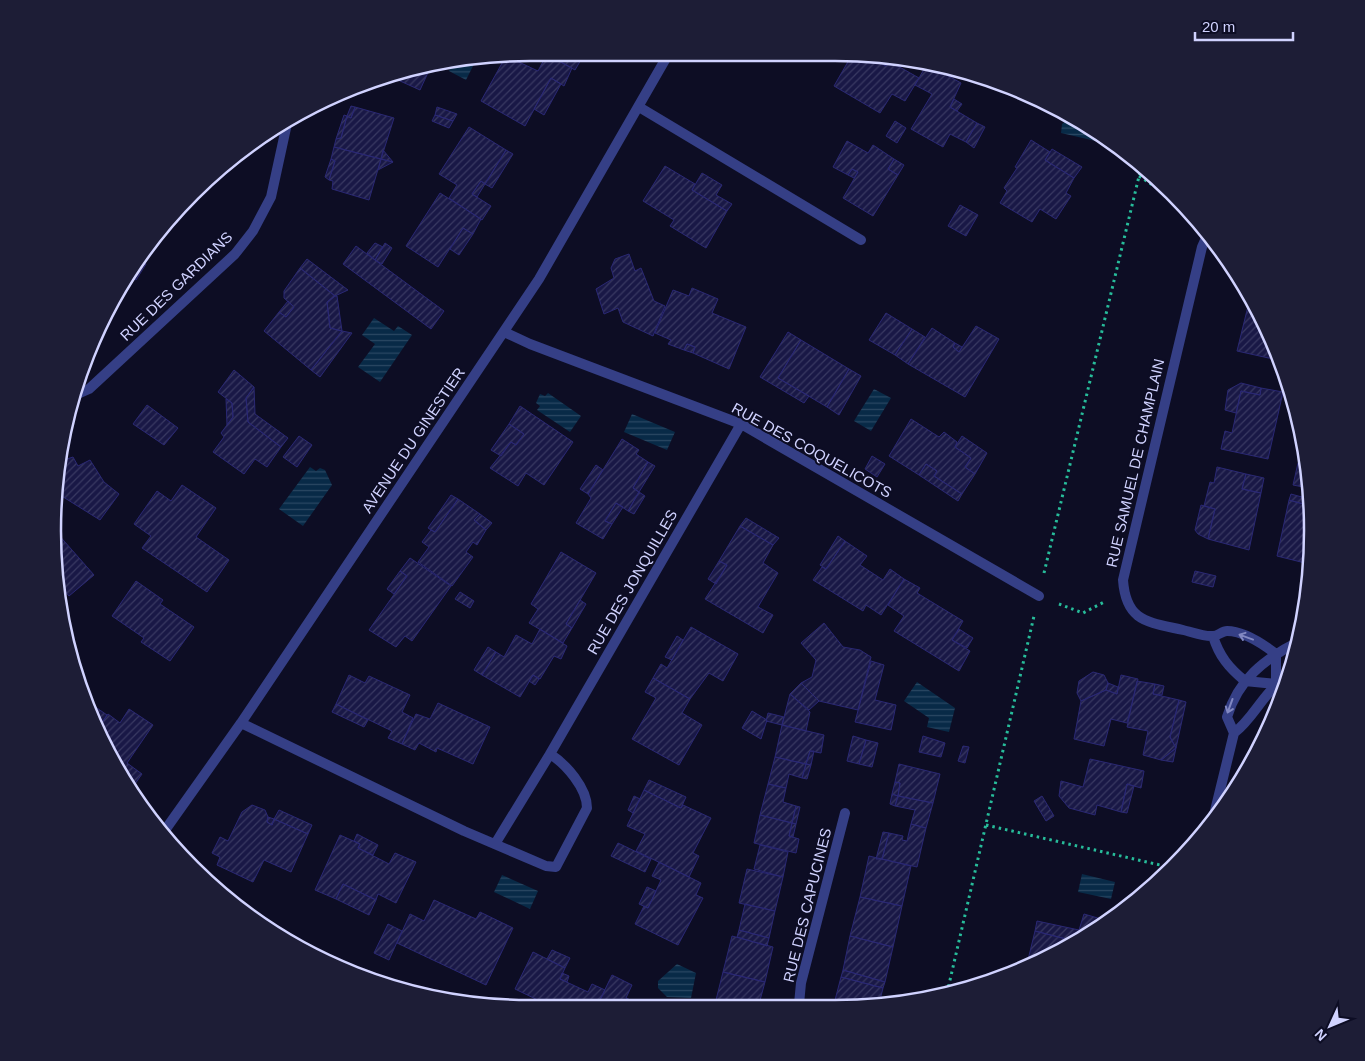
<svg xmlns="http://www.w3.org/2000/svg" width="1365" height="1061" font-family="Arial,sans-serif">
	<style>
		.water { fill: url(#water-rules) }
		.building { fill: url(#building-hatch); stroke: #2a2874 }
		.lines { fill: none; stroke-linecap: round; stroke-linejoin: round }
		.path { stroke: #27bc9a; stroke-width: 3; stroke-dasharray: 2.5 4; stroke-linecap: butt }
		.service { stroke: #353f86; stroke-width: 10 }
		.minor { stroke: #353f86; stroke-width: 10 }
		.oneway { stroke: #8288c2 }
		.labels { text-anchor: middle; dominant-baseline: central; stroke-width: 4; stroke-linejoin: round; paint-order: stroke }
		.street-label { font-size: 15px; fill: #d0d2ff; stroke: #0d0d24 }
		.rim { fill: none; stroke: #d0d2ff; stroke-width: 2.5 }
	</style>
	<defs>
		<pattern id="water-rules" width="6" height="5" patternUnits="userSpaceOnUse" patternTransform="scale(1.25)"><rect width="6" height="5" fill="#082a47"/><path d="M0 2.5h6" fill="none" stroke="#2b4863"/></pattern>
		<pattern id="building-hatch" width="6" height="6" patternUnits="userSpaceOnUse" patternTransform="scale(1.25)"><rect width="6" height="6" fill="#191846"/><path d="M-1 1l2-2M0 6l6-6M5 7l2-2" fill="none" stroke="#393962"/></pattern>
	</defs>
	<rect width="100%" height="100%" fill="#0d0d24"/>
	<path class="water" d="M476 60 466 80 449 71 453 63Z
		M1071 117 1101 136 1100 142 1061 133 1062 124Z
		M374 318 394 331 398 326 412 335 380 382 358 367 375 344 362 335Z
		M874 389 891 398 871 431 854 421Z
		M548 393 581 416 570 432 537 410 540 406 536 403 540 394 545 396Z
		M632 414 675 432 667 450 624 432Z
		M310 467 316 471 320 468 325 470 332 485 303 526 279 509Z
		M917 682 955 708 949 732 927 727 929 718 904 701Z
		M1082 874 1115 882 1111 899 1078 892Z
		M502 875 538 891 530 909 494 892Z
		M677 964 696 973 691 998 667 997 658 988V981Z"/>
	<path class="building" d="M544 53H585L575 70Z
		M853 53 864 54 886 66 889 61 919 78 905 101 892 94 880 113 834 86Z
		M547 54 572 68 564 86 551 78 525 126 481 101 506 56 538 71Z
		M878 56 889 61 886 66 875 59Z
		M927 64 961 83 950 107 977 123 966 142 950 134 943 147 911 129 932 94 915 85Z
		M431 66 420 90 389 76 407 69Z
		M551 78 561 84 544 115 534 109Z
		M954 99 962 104 957 111 950 107Z
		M351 106 355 107 351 118 347 116Z
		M355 107 394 118 381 159 334 147 336 139 341 138 347 116 351 118Z
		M437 107 457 114 453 121 435 115Z
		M344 115 347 116 341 138 336 139Z
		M435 115 453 121 449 128 432 121Z
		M895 121 906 128 897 143 886 136Z
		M977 123 985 127 974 148 966 142Z
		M469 127 506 150 485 184 481 181 472 194 491 206 482 220 449 198 457 185 439 174Z
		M1031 140 1050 152 1045 160 1074 178 1066 193 1071 196 1056 219 1040 209 1032 222 1000 203 1007 191 1004 188 1017 168 1015 167Z
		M847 141 868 153 873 145 894 159 888 169 898 175 873 216 843 198 858 172 852 169 848 175 833 167Z
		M334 147 381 159 369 200 332 189 333 181 329 180 335 161 331 159Z
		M1052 149 1082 167 1074 178 1045 160Z
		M383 150 393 162 381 159Z
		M506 150 513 154 492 188 485 184Z
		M331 159 335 161 329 180 325 177Z
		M381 159 393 162 378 170Z
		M894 159 904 165 898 175 888 169Z
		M665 166 695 184 692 190 727 211 706 248 670 226 674 220 643 201Z
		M852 169 858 172 854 178 848 175Z
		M702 173 722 185 716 195 732 204 727 211 692 190Z
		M481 181 485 184 477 197 472 194Z
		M440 193 481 219 473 234 463 228 438 267 406 246Z
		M960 205 978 215 966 236 948 226Z
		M463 228 473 234 459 255 450 249Z
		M375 243 383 247 375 260 367 253Z
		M385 243 392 248 382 264 375 260Z
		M356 246 444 311 431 329 343 264Z
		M629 254 635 271 641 268 654 301 665 306 653 336 623 322 618 308 604 314 596 289 614 278 611 268 615 259Z
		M307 259 348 290 335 296 300 268Z
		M140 261 146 264 136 280 131 277 117 299 114 297 116 292Z
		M300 268 335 296 327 302 330 328 342 331 311 370 264 331 279 312 286 317 294 307 284 298V291Z
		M692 288 718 299 712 313 746 327 729 369 693 353 695 347 687 344 684 350 668 344 671 340 655 333 673 290 689 296Z
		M335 296H337L342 331 330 328 327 302Z
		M1250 298 1276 348 1273 359 1237 351Z
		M288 301 294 307 286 317 279 312Z
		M886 313 912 329 895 355 869 340Z
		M976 326 999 339 965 397 908 364 932 328 955 343 953 347 959 352Z
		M912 329 925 337 908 364 895 355Z
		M342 331 352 333 320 377 311 370Z
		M788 332 801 340 778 378 809 396 804 403 760 377Z
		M801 340 849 369 827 407 778 378Z
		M955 343 962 347 959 352 953 347Z
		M687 344 695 347 693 353 684 350Z
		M849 369 861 376 839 415 827 407Z
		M234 370 254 387 246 398 248 422 281 447 267 467 255 459 244 474 213 452 224 437 221 433 233 417 232 403 218 392Z
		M1241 383 1261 388 1260 395 1241 391 1236 413 1225 410 1228 390Z
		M254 387 255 414 288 438 281 447 248 422 246 398Z
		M1261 388 1283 392 1268 459 1221 449 1225 431 1232 433 1241 391 1260 395Z
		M226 399 232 403 233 417 227 425Z
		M147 405 178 428 164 445 133 424Z
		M520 406 573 442 544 485 526 473 518 486 490 468 511 442 516 445 524 434 509 424Z
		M911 419 939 437 944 432 957 442 955 447 971 458 965 467 975 474 962 494 934 476 937 471 926 464 919 475 889 456Z
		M509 424 524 434 516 445 511 442 501 456 491 450Z
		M299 436 312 445 297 467 283 457Z
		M962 436 987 453 975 474 965 467 971 458 955 447Z
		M622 439 639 450 636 454 648 462 633 488 639 492 628 511 616 503 605 521 612 524 603 539 576 523 591 498 588 494Z
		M872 456 885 464 877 477 865 469Z
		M73 457 78 466 90 460 104 482 119 494 100 520 60 495 64 460Z
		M648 462 655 466 639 492 633 488Z
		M1298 463 1306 465 1308 488 1293 485Z
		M926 464 937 471 934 476 962 494 958 501 919 475Z
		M596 465 603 470 588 494 580 489Z
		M1217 467 1246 474 1242 489 1261 493 1249 550 1208 539 1215 509 1204 506 1210 482 1214 483Z
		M1246 474 1264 478 1261 493 1242 489Z
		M182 485 216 508 196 537 229 560 207 592 142 548 151 536 134 524 157 491 171 501Z
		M639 492 645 496 634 514 628 511Z
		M1291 494 1309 499 1310 506 1289 500Z
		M451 495 458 499 435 532 431 530 428 528Z
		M458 499 480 514 474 520 486 530 477 545 473 542 466 552 473 557 452 586 418 562 429 547 422 542 431 530 435 532Z
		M1289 500 1310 506 1312 529 1309 564 1277 556Z
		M616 503 623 507 612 524 605 521Z
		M1201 505 1215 509 1208 539 1198 534 1195 530Z
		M480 514 492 523 486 530 474 520Z
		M746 518 779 538 773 545 740 526Z
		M740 526 773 545 763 563 778 573 758 607 773 615 763 633 705 599 727 565 719 561Z
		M57 533 94 575 69 596 58 583 54 561Z
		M838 536 845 541 826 569 820 565Z
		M845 541 867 556 860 565 883 580 890 569 904 579 881 615 866 605 863 611 813 580 822 567 826 569Z
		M561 552 596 573 566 624 572 628 563 643 529 623 538 609 531 604Z
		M410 558 451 586 412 641 405 636 396 647 369 630 407 576 400 571Z
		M719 561 727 565 716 584 708 579Z
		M400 571 407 576 394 594 387 589Z
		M1195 571 1216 576 1213 587 1192 582Z
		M904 579 920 588 917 593 963 621 952 640 970 651 959 671 894 631 904 616 888 605Z
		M136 581 163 600 160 604 194 627 170 661 141 642 144 638 112 616Z
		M460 592 474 601 470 608 455 599Z
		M580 600 586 604 572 628 566 624Z
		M824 623 843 647 860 650 871 657 858 710 819 701 801 683 812 677 816 660 801 643Z
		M691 627 738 654 723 681 709 673 690 699 653 678 661 664 667 668Z
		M540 629 567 646 561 659 554 656 540 679 533 675 520 697 482 675 496 652 504 657 516 635 532 644Z
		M959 629 973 638 967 648 952 640Z
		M677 636 683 640 672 660 665 657Z
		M488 647 496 652 482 675 474 670Z
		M871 661 884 665 875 700 896 705 891 730 855 722Z
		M1093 672 1104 675 1108 683 1106 690 1081 701 1077 693 1079 681Z
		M349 675 365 683 369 676 410 695 402 712 413 718 402 744 388 738 392 731 336 704Z
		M533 675 539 679 535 685 529 681Z
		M1121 675 1138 679 1127 723 1111 719 1104 746 1074 739 1081 701 1106 690 1117 694Z
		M653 678 690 699 682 713 702 725 679 765 632 739 656 698 645 692Z
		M1137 681 1155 684 1153 694 1179 700 1170 737 1176 748 1161 760 1143 755 1148 731 1127 727Z
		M801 683 819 701 809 710 790 694Z
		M1108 683 1118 687 1117 694 1106 690Z
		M1155 684 1164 686 1162 695 1153 694Z
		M790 694 810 712 806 731 782 725Z
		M1179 700 1186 702 1176 748 1170 737Z
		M438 703 490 727 473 764 437 748 436 752 419 743 415 750 402 744 416 714 430 719Z
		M336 704 368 720 364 727 332 712Z
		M94 706 107 715 99 727 91 710Z
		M129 709 153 725 127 763 142 774 130 791 99 727 108 714 120 723Z
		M752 711 767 720 761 739 742 728Z
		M768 713 784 717 782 725 766 721Z
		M782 725 824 735 821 753 810 751 806 764 775 757Z
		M853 736 866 740 859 764 847 761Z
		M923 736 945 743 941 757 919 752Z
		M866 740 878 743 872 767 859 764Z
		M963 746 969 747 965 763 958 761Z
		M1176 748 1173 762 1161 760Z
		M810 751H814L811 765 806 764Z
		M775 757 806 764 802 778 789 774 786 788 768 784Z
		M1090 759 1144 771 1141 788 1127 784 1121 812 1097 805 1095 815 1069 808 1059 796 1061 781 1083 787Z
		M806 764 811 765 807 779 802 778Z
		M899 764 940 774 933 803 898 796 900 783 895 782Z
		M649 780 686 797 681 808 644 790Z
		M895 782 900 783 898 796 892 794Z
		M768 784 786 788 783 802 796 806 792 823 760 815Z
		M1127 784 1134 786 1127 813 1121 812Z
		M644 790 681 808 683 805 711 818 693 853 699 856 689 877 636 851 645 834 627 826Z
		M892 794 898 796 895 806 890 804Z
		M634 796 640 799 633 813 628 810Z
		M898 796 933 803 926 828 911 824 915 810 895 806Z
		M1042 796 1054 816 1046 821 1034 801Z
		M252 805 265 810 268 817 267 822 272 825 274 819 308 834 291 872 264 860 253 882 217 865 220 857 212 853 220 837 228 841 242 812Z
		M796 806 800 807 796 824 792 823Z
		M279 810 312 825 308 834 274 819Z
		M760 815 792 823 789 836 799 839 796 853 754 843Z
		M268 817 274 819 272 825 267 822Z
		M792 823 796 824 793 837 789 836Z
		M911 824 926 828 917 867 882 859 889 833 903 836 902 840 907 841Z
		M883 832 889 833 882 859H876Z
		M357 834 378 845 373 855 358 848 360 844 354 841Z
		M340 835 360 844 358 848 389 864 395 853 416 862 396 903 378 894 376 900 343 884 336 899 315 890Z
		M618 843 651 859 645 872 611 856Z
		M760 845 788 852 783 877 754 869Z
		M869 856 911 866 902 906 860 897Z
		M659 862 701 883 696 895 703 898 678 945 635 924 644 906 648 908 661 880 652 876Z
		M747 869 783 877 775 911 739 903Z
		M343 884 376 900 369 915 336 899Z
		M647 887 656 891 648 908 639 904Z
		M860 897 902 906 893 947 850 936Z
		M434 900 476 919 480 912 513 928 486 985 397 943 410 914 424 921Z
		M745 904 775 911 769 938 739 930Z
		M1084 914 1108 921 1100 928 1074 941 1035 931 1037 921 1079 930Z
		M388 924 402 931 389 960 374 953Z
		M739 930 769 938 767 946 737 937Z
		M1035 931 1074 941 1027 964Z
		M732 936 773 947 765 982 723 972Z
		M850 936 893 947 885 982 843 970Z
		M552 950 570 958 565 968 547 959Z
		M533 952 565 968 560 979 588 992 592 984 605 990 598 1004H546L515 989Z
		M843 970 885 982 883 988 841 977Z
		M723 972 765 982 759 1004H715Z
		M562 973 569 976 567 982 560 979Z
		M612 975 632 985 626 998 640 1004H598Z
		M841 977 883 988 879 1004H834Z"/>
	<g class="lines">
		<path class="path" d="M1139 176 1163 192
			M1044 573 1141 168
			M1059 604 1083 613 1106 601
			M986 825 1173 868
			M947 993 1034 616"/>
		<path class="service" d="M639 107 861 240"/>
		<path class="minor" d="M1206 238 1202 247 1123 580C1126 622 1148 622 1183 630 1192 632 1204 637 1213 636 1218 636 1222 631 1227 631 1244 631 1263 644 1276 654
			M504 332 530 344 741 424 1039 596
			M73 396 89 389 235 254 253 231 271 197 288 119
			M1213 636C1219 656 1229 668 1245 681
			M1245 681 1276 684V654
			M241 723 464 831 546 866 556 867 587 808C587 788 566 764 550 754
			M1234 733 1227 717C1238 680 1264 659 1298 642
			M1213 819 1234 733C1255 717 1262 693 1287 677
			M163 833 241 723 539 279 669 53
			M495 844 550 754 741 424
			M799 1004 801 983 845 813"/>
	</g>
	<defs><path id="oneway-shaft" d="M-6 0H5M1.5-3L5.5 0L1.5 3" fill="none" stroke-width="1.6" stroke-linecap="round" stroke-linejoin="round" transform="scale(1.25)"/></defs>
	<g class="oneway">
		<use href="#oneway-shaft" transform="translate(1246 637) rotate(-160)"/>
		<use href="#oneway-shaft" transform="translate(1230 706) rotate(110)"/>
	</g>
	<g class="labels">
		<g class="street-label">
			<text transform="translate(176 286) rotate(-44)">RUE DES GARDIANS</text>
			<text transform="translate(413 440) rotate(-56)">AVENUE DU GINESTIER</text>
			<text transform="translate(812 450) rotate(29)">RUE DES COQUELICOTS</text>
			<text transform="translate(1135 463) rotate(-77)">RUE SAMUEL DE CHAMPLAIN</text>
			<text transform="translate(632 582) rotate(-60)">RUE DES JONQUILLES</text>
			<text transform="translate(807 905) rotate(-76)">RUE DES CAPUCINES</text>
		</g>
	</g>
	<path d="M0 0H1365V1061H0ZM530 61H835A469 469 0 0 1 1304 530V531A469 469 0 0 1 835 1000H530A469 469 0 0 1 61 531V530A469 469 0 0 1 530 61Z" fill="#1d1d36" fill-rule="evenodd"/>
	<path class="rim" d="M530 61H835A469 469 0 0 1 1304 530V531A469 469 0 0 1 835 1000H530A469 469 0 0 1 61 531V530A469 469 0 0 1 530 61Z"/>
	<g transform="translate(1330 1026) rotate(226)" stroke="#0d0d24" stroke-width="4" paint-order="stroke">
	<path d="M0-4L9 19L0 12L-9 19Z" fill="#d0d2ff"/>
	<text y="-8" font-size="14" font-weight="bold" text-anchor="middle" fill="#d0d2ff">N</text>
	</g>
	<path d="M1195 32v8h98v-8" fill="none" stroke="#d0d2ff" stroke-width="2.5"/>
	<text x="1202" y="32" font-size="15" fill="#d0d2ff" stroke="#0d0d24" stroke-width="4" paint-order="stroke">20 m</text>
</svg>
